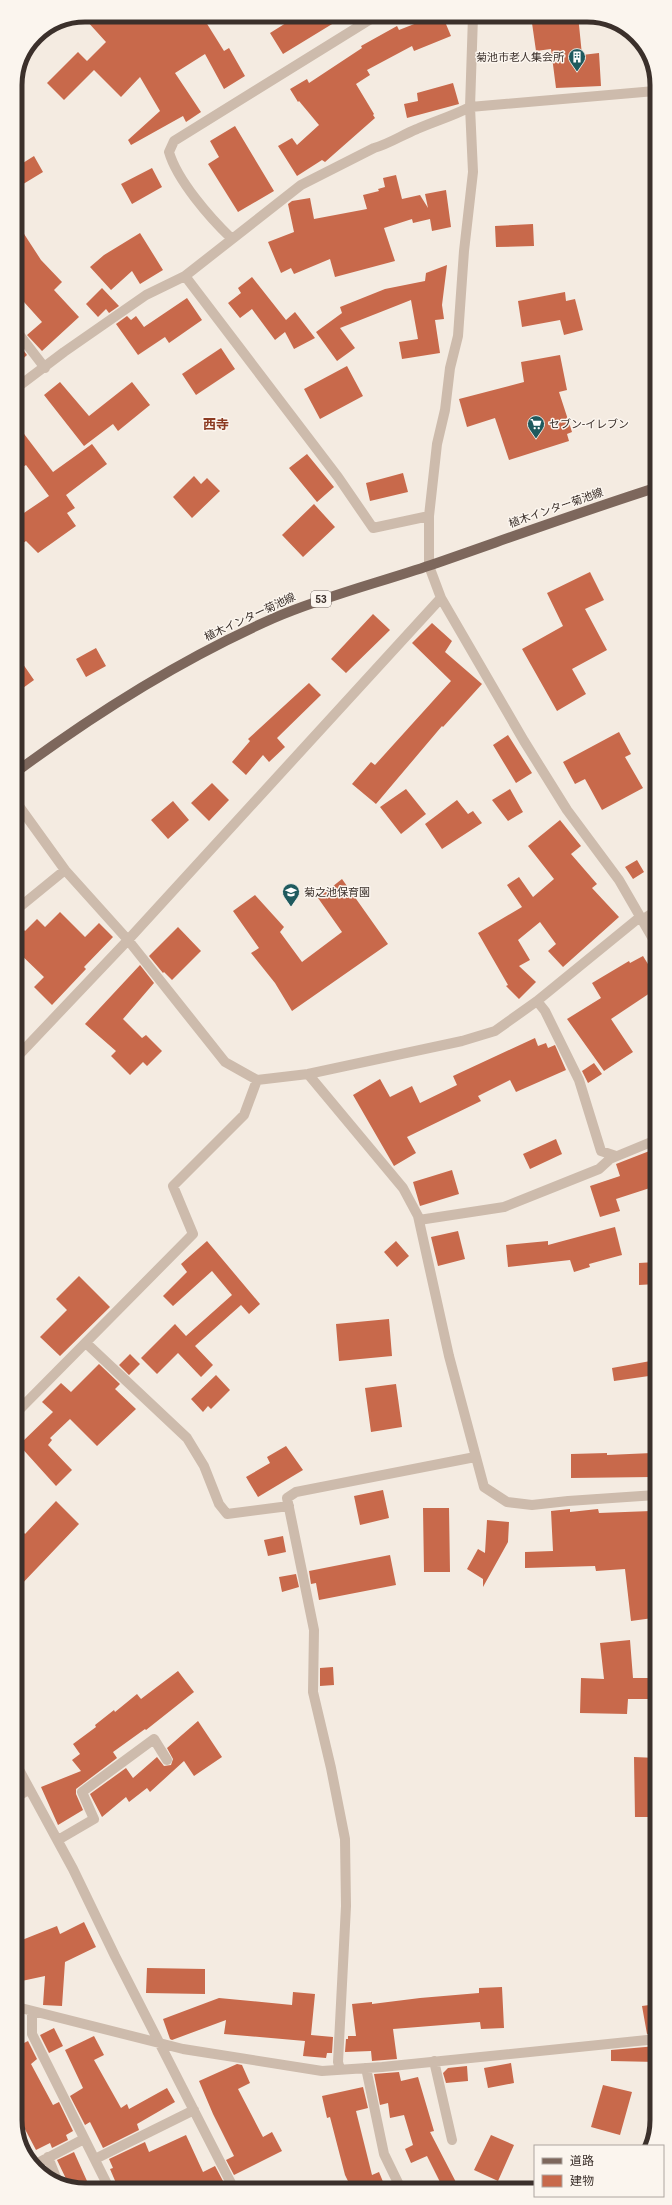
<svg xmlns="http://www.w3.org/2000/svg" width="672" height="2205" font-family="Roboto,'Noto Sans JP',sans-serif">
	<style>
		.building { fill: #c8694b }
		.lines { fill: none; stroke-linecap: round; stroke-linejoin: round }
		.minor { stroke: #cdbbac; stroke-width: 10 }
		.primary { stroke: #7d675c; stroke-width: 10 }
		.labels { text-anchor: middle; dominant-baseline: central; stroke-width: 3; stroke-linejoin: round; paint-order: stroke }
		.shield { fill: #fbf5ee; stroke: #756b66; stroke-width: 1 }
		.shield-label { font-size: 10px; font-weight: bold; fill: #3b302b }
		.poi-label { font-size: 11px; fill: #3b302b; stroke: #fbf5ee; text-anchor: start }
		.street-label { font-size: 11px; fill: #3b302b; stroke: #fbf5ee }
		.quarter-label { font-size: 13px; font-weight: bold; fill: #8c3b22; stroke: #fbf5ee }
		.rim { fill: none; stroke: #3b302b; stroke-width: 5 }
	</style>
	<rect width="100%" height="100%" fill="#f4ebe1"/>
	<path class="building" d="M578 15 582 55 599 53 601 86 556 88 551 49 536 51 531 16Z
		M432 17H443L451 36 414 51 412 46 367 70 370 75 356 84 374 114 373 115 375 118 325 162 322 160 297 176 278 146 292 138 297 145 319 125 299 101 298 102 290 89 307 79 309 83 362 48 361 46 397 26 399 30Z
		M294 18H342L283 54 270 33Z
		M204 19 224 51 229 48 245 76 224 89 205 54 175 73 201 112 186 122 183 116 131 145 128 140 160 111 140 77 121 97 94 70 64 100 47 83 78 52 87 61 106 42 86 20Z
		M453 83 459 104 407 118 404 104 418 101 417 93Z
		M235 126 274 191 238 212 208 164 219 157 210 141Z
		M34 156 43 172 15 189V168Z
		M152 168 162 187 132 204 121 184Z
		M396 175 402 199 420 195 428 208 425 194 446 190 451 227 432 231 430 219 413 223 412 219 384 228 395 261 335 277 330 259 294 274 291 268 281 273 268 242 294 232 288 204 292 201 310 198 314 219 367 209 363 195 379 191 378 189 385 187 383 178Z
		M15 220 41 260 62 282 54 290 79 317 42 351 27 335 42 322 15 292Z
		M533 224 534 246 496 247 495 226Z
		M140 233 163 270 140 284 132 271 111 290 90 267 104 255Z
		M447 265 442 305 444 319 435 320 440 353 402 359 399 342 418 339 411 300 340 328 355 348 337 361 316 332 342 313 340 307 385 289 425 281 426 273Z
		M252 277 286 320 295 312 315 338 294 349 285 332 275 340 252 309 240 318 228 303 241 293 238 288Z
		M102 288 119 306 109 313 106 309 98 317 86 304Z
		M565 292 566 301 575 299 583 330 564 335 560 320 522 327 518 301Z
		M187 298 202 320 169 343 165 337 138 355 116 324 127 316 131 320 136 316 144 327Z
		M18 343 27 355 15 366V346Z
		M221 348 235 369 196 395 182 374Z
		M560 355 567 390 559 392 572 432 567 434 569 441 509 460 495 418 467 427 459 399 524 382 521 362Z
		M347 366 363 396 320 419 304 389Z
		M60 382 89 416 132 382 150 405 118 431 113 424 84 446 44 395Z
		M15 422 53 472 92 444 107 464 66 495 75 508 67 513 76 526 38 553 26 541 16 548 15 519 49 496 26 465 23 467 15 457Z
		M307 454 334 487 317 502 289 468Z
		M403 473 408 492 370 501 366 483Z
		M194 476 201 484 207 478 220 491 192 518 173 497Z
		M314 504 335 527 303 557 282 535Z
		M590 572 604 600 585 609 607 650 572 669 586 694 557 711 522 649 563 626 547 593Z
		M373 614 390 630 346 673 331 659Z
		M432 623 452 641 445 652 482 684 443 727 442 726 376 804 352 784 371 762 375 765 451 681 412 643Z
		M96 648 106 666 86 677 76 659Z
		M16 654 34 680 16 693Z
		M309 683 321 695 277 738 285 747 269 762 263 755 246 775 232 762 250 741 248 739Z
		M619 732 631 754 625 757 643 788 602 810 585 779 575 784 563 762Z
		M508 735 532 773 516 783 493 745Z
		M212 783 229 800 209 821 191 803Z
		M406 789 426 814 401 834 380 807Z
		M510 789 523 812 508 821 492 800Z
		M457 800 468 814 473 811 482 823 442 849 425 824Z
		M173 801 189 820 168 839 151 820Z
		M560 820 581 846 571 854 597 884 592 888 619 917 563 967 548 951 556 944 540 922 518 940 530 960 519 966 536 982 519 999 506 986 508 985 478 933 522 907 507 885 519 877 533 897 554 879 528 846Z
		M637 860 644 872 633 879 625 867Z
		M342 879 388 944 292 1011 275 983 251 953 259 948 233 911 255 895 284 927 280 932 302 962 342 932 318 898Z
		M60 912 85 937 99 923 113 937 84 967 86 969 52 1005 34 987 44 977 16 950V922L25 931 37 919 45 927Z
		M178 927 201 951 172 980 164 972 163 973 149 956Z
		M643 956 656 977V989L611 1019 633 1052 604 1071 567 1019 601 998 592 983 629 961 630 963Z
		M140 965 154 983 123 1019 142 1038 146 1035 162 1051 147 1066 143 1062 130 1075 111 1056 116 1051 85 1024Z
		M535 1038 538 1046 546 1043 548 1048 555 1045 566 1070 516 1092 510 1080 478 1096 481 1101 407 1137 416 1153 394 1166 353 1095 380 1079 390 1097 412 1086 420 1103 457 1085 453 1076Z
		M594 1063 602 1074 588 1083 582 1071Z
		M556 1139 562 1154 530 1169 523 1154Z
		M652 1150 656 1162V1186L616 1199 620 1211 600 1217 590 1186 620 1176 616 1164Z
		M452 1170 459 1194 420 1206 413 1182Z
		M615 1227 622 1255 589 1264 590 1267 574 1272 570 1260 508 1267 506 1245 548 1241V1245Z
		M458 1231 465 1259 438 1266 431 1237Z
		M207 1241 260 1304 249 1314 241 1305 195 1346 213 1365 201 1377 178 1353 157 1374 141 1358 175 1324 186 1336 232 1295 212 1271 173 1306 163 1296 187 1272 181 1264Z
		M396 1241 409 1256 397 1267 384 1252Z
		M656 1262V1284L639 1285V1263Z
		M79 1276 110 1307 60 1356 40 1337 67 1310 56 1299Z
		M389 1319 392 1356 339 1361 336 1324Z
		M130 1354 140 1364 129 1375 119 1365Z
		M656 1360V1375L614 1381 612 1368Z
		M99 1364 120 1384 115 1389 136 1409 97 1446 70 1419 50 1438 52 1440 48 1445 72 1470 56 1486 19 1445 53 1412 42 1402 61 1383 71 1392Z
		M216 1375 230 1390 211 1409 208 1406 203 1412 191 1399Z
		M396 1384 402 1427 371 1432 365 1388Z
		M286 1446 303 1470 258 1497 246 1477 270 1463 267 1457Z
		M607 1453V1455L652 1453V1477L571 1478V1454Z
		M383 1490 389 1518 360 1525 354 1496Z
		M56 1501 79 1524 17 1589V1525L25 1534Z
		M423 1508H449L450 1572H424Z
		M570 1509V1512L598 1509 599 1513 651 1511 652 1564H648L653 1618 631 1621 625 1569 596 1571 595 1566 525 1568V1552L553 1551 551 1511Z
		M487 1520 509 1522 508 1542 483 1587V1579L467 1569 478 1549 485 1553Z
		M283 1536 286 1552 268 1556 264 1540Z
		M390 1555 396 1585 319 1600 316 1583 311 1584 309 1571Z
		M296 1574 299 1587 282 1592 279 1577Z
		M630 1640 633 1678H656L657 1699H628L627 1714 580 1713 581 1678 604 1679 600 1643Z
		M333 1667 334 1685 320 1686V1668Z
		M178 1671 194 1692 146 1730 145 1729 113 1752 117 1758 76 1789V1794L83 1810 58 1825 41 1787 81 1771 72 1760 80 1754 73 1744 96 1727 95 1725 114 1710 115 1712 137 1694 141 1699Z
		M198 1721 222 1757 194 1776 184 1761 150 1792 147 1788 129 1802 126 1797 102 1817 90 1794 126 1768 133 1778 157 1757 164 1766 171 1765 173 1759 167 1748Z
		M634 1757 657 1758 654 1817H635Z
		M84 1922 96 1947 65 1962 62 2006 43 2005 45 1976 17 1982V1942L57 1926 60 1934Z
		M147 1968 205 1969V1994L146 1993Z
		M502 1987 504 2028 481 2029 480 2022 393 2029 397 2059 372 2061 371 2051 345 2052 346 2039H348V2036H356L352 2004 372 2002V2004L420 1998 479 1993V1988Z
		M293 1992 315 1994 311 2035 333 2037 332 2053H327L326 2058 303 2056 305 2041 224 2034 226 2020 172 2040 170 2039 163 2019 219 1998 292 2005Z
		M657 2004V2033L647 2034 642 2006Z
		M54 2028 63 2046 49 2053 40 2035Z
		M94 2036 104 2055 94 2060 121 2108 127 2104 129 2109 167 2088 175 2102 137 2124 139 2130 103 2148 90 2122 85 2125 70 2096 83 2088 65 2050Z
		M17 2040 20 2045 28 2041 37 2059 31 2064 53 2105 59 2102 73 2131 66 2135 68 2140 52 2148 50 2143 36 2150 17 2114Z
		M657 2046V2062L611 2061V2050Z
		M511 2063 514 2083 488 2088 484 2068Z
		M237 2064 242 2065 250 2083 238 2089 263 2137 272 2132 282 2151 234 2175 226 2160 234 2156 213 2114 199 2081Z
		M467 2066 468 2081 446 2083 443 2073 448 2068Z
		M399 2072 401 2081 418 2077 434 2131 430 2132 459 2188H443L427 2156 411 2163 405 2149 413 2145 404 2115 390 2118 388 2103 380 2105 374 2074Z
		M603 2085 632 2092 620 2135 591 2127Z
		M363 2087 368 2108 356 2111 372 2175 379 2172 386 2189H342L350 2185 345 2175 330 2117 327 2118 322 2096Z
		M186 2135 203 2172 215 2166 223 2181 218 2184 221 2189 119 2190 110 2169 113 2168 109 2159 145 2142 149 2152Z
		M491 2135 514 2145 498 2181 474 2170Z
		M74 2152 87 2181 73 2187 69 2185 57 2160Z"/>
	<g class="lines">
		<path class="minor" d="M473 16 470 107 473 172 464 251 458 336 450 368 445 410 437 444 429 516V566L441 598 524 741 567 810 619 880 656 944
			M231 238C210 218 177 180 169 152L174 141 374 17
			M185 276 338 477 373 528 429 516
			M15 329 45 368
			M15 389 64 352 146 295 185 276 301 185 374 148C389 144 402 135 417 129 435 121 453 116 470 107L655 91
			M16 802 65 870 128 940 225 1062 257 1080 308 1074 462 1041 495 1031 537 1001 640 917 645 918 656 911
			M16 910 65 870
			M537 1001 545 1011 579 1080 601 1151 616 1156
			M16 1058 128 940 441 598
			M308 1074 403 1188 418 1216 449 1356 484 1487 507 1502 532 1505 568 1501 656 1495
			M419 1220 504 1207 599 1169 610 1159 656 1140
			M86 1343 187 1438 204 1466 219 1504 227 1514 289 1506
			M17 1412 193 1234 173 1186 244 1115 257 1080
			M17 1766 73 1869 115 1956 234 2189
			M17 1797 29 1789
			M58 1840 94 1819 82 1792 154 1739 167 1760
			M17 2007 183 2049 322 2071 382 2067 657 2039
			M32 2011V2034L110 2190
			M434 2061 452 2140
			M366 2068 384 2154 401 2189
			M340 2069 338 2062 346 1906 345 1839 331 1768 313 1692 314 1630 287 1498 296 1492 475 1457
			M48 2157 57 2180
			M95 2159 194 2110
			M34 2165 84 2139"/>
		<path class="primary" d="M16 772C97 712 181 659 274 618 325 596 378 583 431 565 506 539 580 512 655 488"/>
	</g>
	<defs>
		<g id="building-pin" transform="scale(0.9)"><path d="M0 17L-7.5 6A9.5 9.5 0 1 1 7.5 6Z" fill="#1f5a5e" stroke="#fbf5ee"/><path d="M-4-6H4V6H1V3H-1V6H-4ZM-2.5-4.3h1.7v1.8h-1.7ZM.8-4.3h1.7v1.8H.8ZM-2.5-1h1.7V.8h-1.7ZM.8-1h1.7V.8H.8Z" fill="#fff"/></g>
		<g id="supermarket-pin" transform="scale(0.9)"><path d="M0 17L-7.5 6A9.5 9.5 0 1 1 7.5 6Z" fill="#1f5a5e" stroke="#fbf5ee"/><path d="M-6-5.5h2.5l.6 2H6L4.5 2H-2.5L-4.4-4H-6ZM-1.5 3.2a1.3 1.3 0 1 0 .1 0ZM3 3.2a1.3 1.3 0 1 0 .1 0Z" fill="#fff"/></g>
		<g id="school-pin" transform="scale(0.9)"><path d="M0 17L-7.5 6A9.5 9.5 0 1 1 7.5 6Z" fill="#1f5a5e" stroke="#fbf5ee"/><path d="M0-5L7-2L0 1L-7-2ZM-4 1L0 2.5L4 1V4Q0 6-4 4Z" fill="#fff"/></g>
	</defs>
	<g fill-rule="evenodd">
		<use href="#building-pin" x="577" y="57"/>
		<use href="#supermarket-pin" x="536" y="424"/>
		<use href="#school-pin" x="291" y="892"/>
	</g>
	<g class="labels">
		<rect class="shield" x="311" y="591" width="20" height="16" rx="3"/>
		<g class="shield-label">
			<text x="321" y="599">53</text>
		</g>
		<g class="poi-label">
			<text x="564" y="57" text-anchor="end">菊池市老人集会所</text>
			<text x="549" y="424">セブン-イレブン</text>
			<text x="304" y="892">菊之池保育園</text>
		</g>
		<g class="street-label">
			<text transform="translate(556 508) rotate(-19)">植木インター菊池線</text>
			<text transform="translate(250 617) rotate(-25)">植木インター菊池線</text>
		</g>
		<g class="quarter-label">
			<text x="216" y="424">西寺</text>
		</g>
	</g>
	<path d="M0 0H672V2205H0ZM85 22H587A63 63 0 0 1 650 85V2120A63 63 0 0 1 587 2183H85A63 63 0 0 1 22 2120V85A63 63 0 0 1 85 22Z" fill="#fbf5ee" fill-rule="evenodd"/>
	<path class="rim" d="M85 22H587A63 63 0 0 1 650 85V2120A63 63 0 0 1 587 2183H85A63 63 0 0 1 22 2120V85A63 63 0 0 1 85 22Z"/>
	<rect x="534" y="2145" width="130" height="52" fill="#fbf5ee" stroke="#aea6a0"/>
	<rect x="542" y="2158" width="20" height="6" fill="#7d675c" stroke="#aea6a0"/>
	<text x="570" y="2165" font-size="12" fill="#3b302b">道路</text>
	<rect x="542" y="2175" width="20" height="12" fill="#c8694b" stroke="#aea6a0"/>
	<text x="570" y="2185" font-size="12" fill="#3b302b">建物</text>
</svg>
